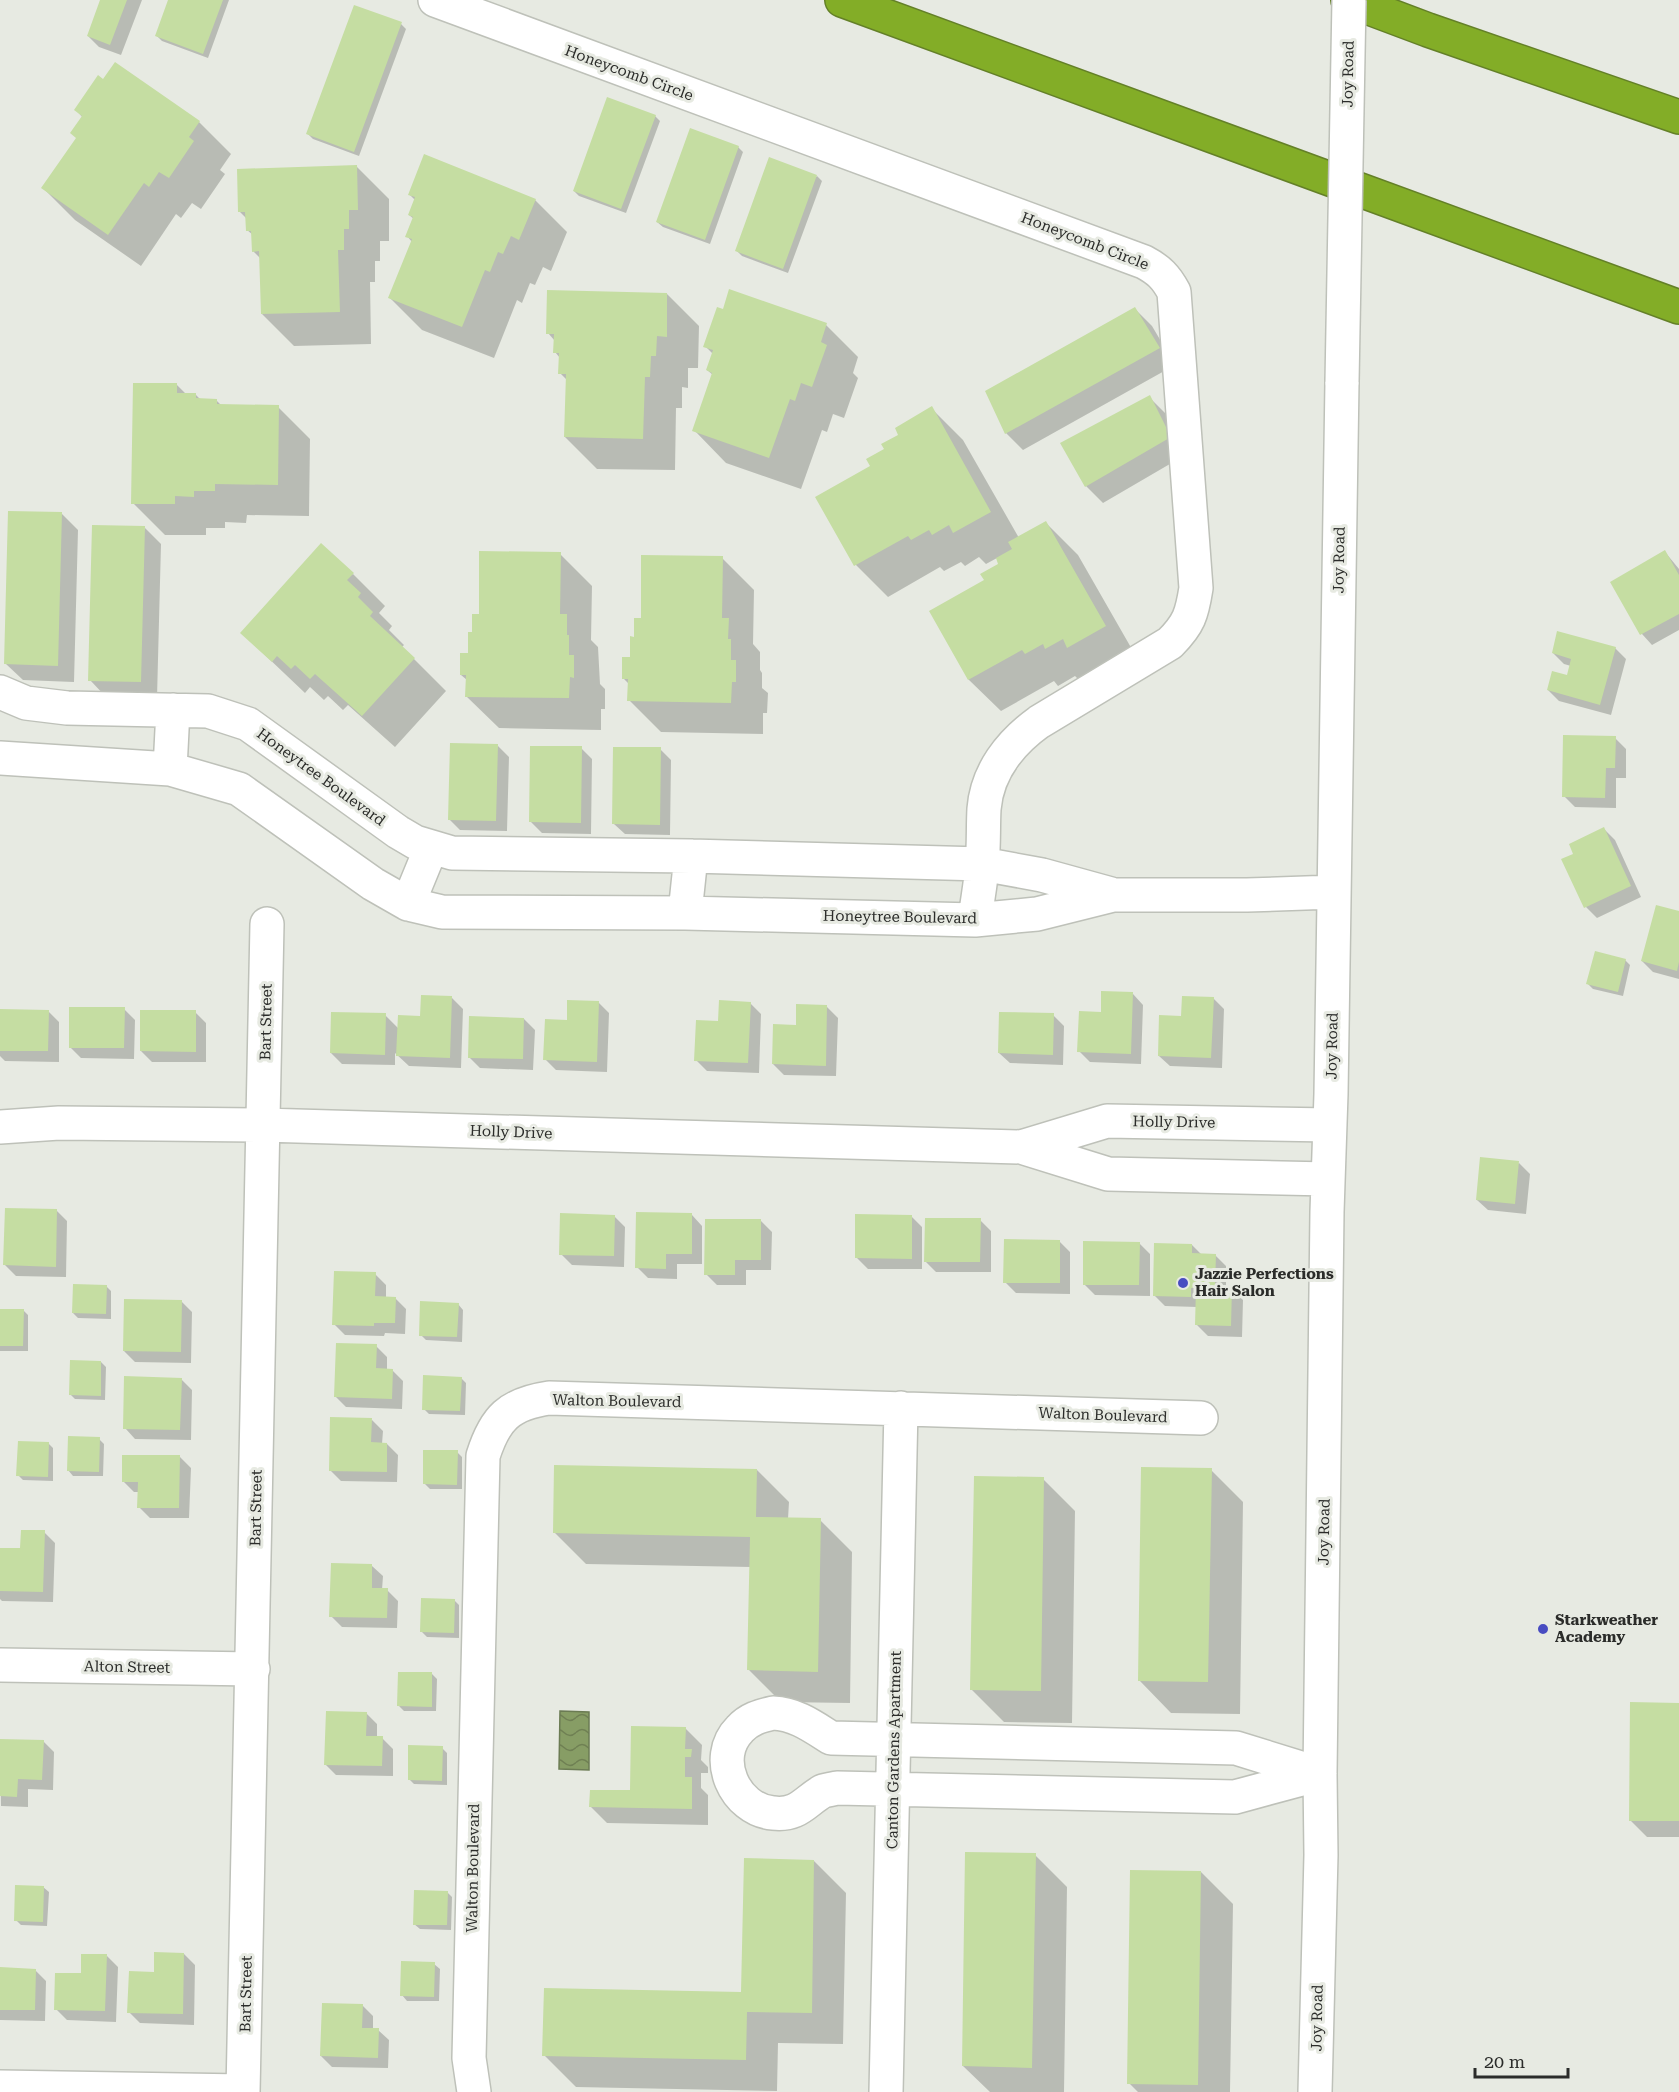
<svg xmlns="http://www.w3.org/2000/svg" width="1679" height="2092" font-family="'Roboto Serif',serif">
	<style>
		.water { fill: url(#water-waves); stroke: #6b7b53; stroke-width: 1.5 }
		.shadow { fill: #0003 }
		.building { fill: #c5dda2 }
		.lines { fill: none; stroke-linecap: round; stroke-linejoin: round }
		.minor-casing { stroke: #bec1b9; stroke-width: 36 }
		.highway-casing { stroke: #648028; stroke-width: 36 }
		.minor { stroke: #fff; stroke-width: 33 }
		.highway { stroke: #83ad27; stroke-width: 33 }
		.minor-bridge-casing { stroke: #bec1b9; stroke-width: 36; stroke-linecap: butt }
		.minor-bridge { stroke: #fff; stroke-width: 33 }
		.poi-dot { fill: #484cc1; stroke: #e7eae2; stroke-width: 2 }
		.labels { text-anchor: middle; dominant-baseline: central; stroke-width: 6; stroke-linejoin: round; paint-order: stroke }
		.street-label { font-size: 15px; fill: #2b2c2a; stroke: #e7eae2 }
		.poi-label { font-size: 15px; font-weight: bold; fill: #2b2c2a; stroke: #e7eae2; text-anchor: start }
	</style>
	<defs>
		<pattern id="water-waves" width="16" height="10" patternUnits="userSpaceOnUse" patternTransform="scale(1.5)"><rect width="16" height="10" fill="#879d65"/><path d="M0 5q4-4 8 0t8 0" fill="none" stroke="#6f8053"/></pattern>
	</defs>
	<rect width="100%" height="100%" fill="#e7eae2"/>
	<path class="water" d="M560 1711 589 1712V1770L559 1769Z"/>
	<path class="shadow" d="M101 0H142L121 55 99 47 88 36Z
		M170 0H229L208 58 162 41 157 36Z
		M401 24 406 29 359 156 313 139 308 134Z
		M76 110 199 122 231 154 220 170 225 174 201 209 192 203 181 218 176 214 141 266 75 220 43 188 77 139 83 118Z
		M655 116 660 121 626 213 579 196 574 191Z
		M738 147 743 152 710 244 663 227 657 222Z
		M357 167 389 199V241H380V261H375V282H370L371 344 294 346 262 314 260 258 253 251V235L247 230V219L239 211Z
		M817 176 822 181 788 273 742 256 737 251Z
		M409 194 535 200 567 232 551 271 543 267 535 285 530 283 522 303 517 300 494 358 422 330 390 298 412 242 407 236 414 219 409 215 415 200Z
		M667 294 699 326 698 368H688V388L682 387V408H676L675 470 597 469 565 437 567 380 560 373V358L555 352V341L548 333Z
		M1135 309 1152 326 1175 365 1023 450 1006 433 987 392Z
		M826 325 858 357 853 373 858 378 844 418 833 414 827 432 822 430 801 489 726 463 694 430 713 375 707 370 713 354 705 346Z
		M176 384 186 394 196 395 201 400H216L222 406 278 407 310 439 309 516 247 515 246 523 225 522V528H206V535H165L133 503Z
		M1149 397 1166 414 1187 454 1103 503 1086 486 1062 444Z
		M931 408 963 440 1019 538 1046 523 1078 555 1137 658 1079 680 1075 676 1058 686 1054 681 1001 711 969 680 931 612 986 580 1000 564 997 558 986 564 979 557 965 566 961 562 944 571 940 567 888 597 856 565 817 497 872 466 900 435Z
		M61 513 78 530 74 682 23 680 6 664Z
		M145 528 161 544 157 698 106 697 90 680Z
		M1665 552 1679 569V630L1652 645 1642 634 1612 582Z
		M560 554 592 586 591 640 598 647 600 684 605 689V709H601V730L499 728 466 696 467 680 461 675 469 654 473 634 480 615Z
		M722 558 754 590 753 644 760 652V670L762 673V688L768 693 767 713H763V734L661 732 629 700V684L624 679 631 658 635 638Z
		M353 574 385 606 379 613 392 626 389 630 404 645 402 647 446 691 395 747 348 705 343 710 328 696 324 700 310 687 305 693 242 633Z
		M1615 648 1626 659 1611 715 1559 701 1548 690 1568 677 1571 666 1564 664 1553 653Z
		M1615 738 1626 749V778H1616V808L1575 807 1564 796Z
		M498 746 509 757 507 831 460 830 449 819Z
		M581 748 592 759 591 834 542 833 531 822Z
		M660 749 671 760 670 835 625 834 614 824Z
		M1604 829 1615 840 1641 897 1597 918 1586 907 1563 860 1575 854Z
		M1679 912V979L1653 972 1642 961Z
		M1625 960 1630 965 1623 996 1593 989 1588 984Z
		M1133 994 1143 1005 1141 1064 1090 1062 1079 1051 1102 1013Z
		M452 998 463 1009 461 1068 409 1066 395 1053V1065L342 1064 331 1053 385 1015 399 1029Z
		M1213 998 1224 1009 1222 1068 1170 1066 1159 1056 1183 1018Z
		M598 1002 609 1013 607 1072 556 1070 545 1059 568 1021Z
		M750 1003 761 1014 759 1073 707 1071 696 1060 720 1022Z
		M827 1007 838 1018 836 1076 784 1075 773 1064 797 1026Z
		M124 1009 135 1020 134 1059 81 1058 70 1047Z
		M0 1011H48L59 1022V1062L5 1061 0 1056Z
		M195 1012 206 1023V1062H152L141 1051Z
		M1053 1015 1064 1026 1063 1065 1010 1063 999 1053Z
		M524 1019 535 1030 533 1070 480 1068 469 1057Z
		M1519 1163 1530 1174 1526 1214 1488 1210 1477 1200Z
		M56 1210 67 1221 66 1277 16 1276 5 1265Z
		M692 1215 702 1226V1264H677V1279L648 1278 637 1267Z
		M614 1216 625 1227 624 1267 572 1265 561 1254Z
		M911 1216 922 1227V1269H868L857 1258Z
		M980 1220 991 1231V1272H936L925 1261Z
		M761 1221 772 1232 771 1270H746V1285H717L706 1274Z
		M1059 1241 1070 1252V1294L1016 1293 1005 1282Z
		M1139 1243 1150 1254V1296L1095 1295 1084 1284Z
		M1192 1245 1201 1254 1215 1255 1226 1266V1288L1232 1289 1243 1300 1242 1337 1208 1336 1197 1325V1307L1165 1306 1154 1295Z
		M375 1274 386 1285V1298H395L406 1309 405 1334 385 1333 384 1336 345 1335 334 1324Z
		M106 1286 111 1291V1319L78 1318 73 1313Z
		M181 1301 192 1312 191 1363 135 1362 124 1351Z
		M458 1304 463 1310 462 1342 426 1340 421 1335Z
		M0 1310H23L28 1315V1351H0Z
		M376 1346 387 1357V1370H392L403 1381 402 1409 346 1407 335 1396Z
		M101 1362 106 1367 105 1400 75 1399 70 1394Z
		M461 1378 466 1383 465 1415 429 1414 424 1409Z
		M181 1379 192 1390 191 1440 135 1439 125 1428Z
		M372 1420 383 1431 382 1444H387L398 1455 397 1482 341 1481 330 1470Z
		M99 1439 104 1444 103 1476H73L68 1470Z
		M48 1443 53 1448V1481L23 1480 18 1475Z
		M457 1452 462 1457V1489H430L425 1484Z
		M180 1457 191 1468 189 1518H150L139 1507V1492H134L123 1481Z
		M757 1470 789 1502 788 1519 820 1520 852 1552 850 1703 781 1702 749 1670 751 1567 586 1564 554 1532Z
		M1211 1470 1243 1502 1240 1714 1171 1713 1139 1680Z
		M1043 1479 1075 1511 1072 1723 1004 1722 972 1690Z
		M44 1532 55 1543 53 1602 2 1601 0 1599V1549L22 1550Z
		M372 1566 383 1576 382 1590H387L398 1601 397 1628 342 1627 331 1616Z
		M454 1600 459 1605V1638L427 1637 422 1632Z
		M432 1674 437 1679 436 1711H404L399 1706Z
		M1679 1705V1837H1647L1630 1820Z
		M366 1713 377 1724V1738H382L393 1749V1776L336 1775 325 1764Z
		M685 1728 702 1745 701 1760 708 1767V1773H701V1788L708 1795V1825L607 1823 591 1807 632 1792Z
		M0 1740 43 1741 54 1752 53 1790 28 1789V1807L1 1806Z
		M442 1748 447 1753V1785L414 1784 409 1779Z
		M1035 1855 1067 1887 1064 2092H990L963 2066Z
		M814 1861 846 1893 843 2044 778 2043 777 2091 576 2087 544 2055 743 1993Z
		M1201 1872 1233 1904 1230 2092H1138L1129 2083Z
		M43 1887 49 1892 47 1926 21 1925 16 1920Z
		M447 1892 452 1897 451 1930 420 1929 414 1924Z
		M184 1954 195 1965 194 2025 140 2023 129 2012 155 1973Z
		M107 1956 118 1967 116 2022 67 2020 56 2009 82 1975Z
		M434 1964 440 1969 439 2001H407L402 1995Z
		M0 1969 35 1970 46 1981 45 2021 0 2020Z
		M362 2005 373 2016V2029L378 2030 389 2040 388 2068 332 2067 321 2056Z"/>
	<path class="building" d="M100 0H127L110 45 87 36Z
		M168 0H223L203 54 155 36Z
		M354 5 402 22 354 152 306 134Z
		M115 62 200 121 189 137 194 141 169 178 159 172 149 187 144 183 108 235 41 188 76 138 70 133 82 116 74 110 98 75 103 79Z
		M607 97 656 115 621 209 573 191Z
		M690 128 739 146 705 240 656 222Z
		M424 154 536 199 519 240 511 236 503 254 498 252 490 272 485 270 462 327 388 298 412 239 405 237 413 217 408 215 415 197 408 195Z
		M769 157 817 175 783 269 735 251Z
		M357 165 358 210H349V229H344V250H338L340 312 261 314 259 251 252 252 251 231H246L245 212H238L237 169Z
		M729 289 827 323 821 342 827 345 812 387 801 383 795 401 790 399 769 458 692 431 712 373 706 370 713 350 703 347 717 307 723 309Z
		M547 290 667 293V337L657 336 656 356H651L650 377H645L643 439 564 437 566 374H558L559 353H553L554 334H546Z
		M1135 307 1160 348 1005 434 985 391Z
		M133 383H177V393H196V398L217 399V404L279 405 278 485 215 484V491H194V497L175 496V504H131Z
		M1150 395 1171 437 1085 487 1060 443Z
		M932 406 991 512 953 533 949 525 932 535 929 530 911 540 908 536 854 566 815 497 870 466 866 459 884 449 881 444 898 435 895 428Z
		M8 511 62 512 58 666 4 664Z
		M1046 521 1106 626 1067 648 1063 639 1045 649 1043 644 1025 654 1022 650 968 680 929 611 984 580 980 574 998 564 996 558 1012 549 1008 542Z
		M92 525 145 526 141 682 88 681Z
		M321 543 354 573 347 580 361 593 358 597 373 612 370 616 415 658 362 716 315 674 310 679 295 665 291 669 277 656 272 662 240 633Z
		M1665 550 1679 575V614L1640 635 1610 582Z
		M479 551 561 552 560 614H567V635H569V655H574V678L570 677 569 698 465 697 466 675H460V653H468V632H472V614H479Z
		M641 555 723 556 722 618H729L728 639H731V660H736V682H732L731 703 627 701 628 679H622V657H630V636L634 637V618H641Z
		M1557 631 1616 647 1600 705 1547 690 1552 671 1567 675 1571 659 1552 653Z
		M1563 735 1616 736 1615 768H1606L1605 798 1562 797Z
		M450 743 498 744 496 821 448 820Z
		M530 746H582L581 823 529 822Z
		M613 747H661L660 825 612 824Z
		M1604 827 1631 886 1584 908 1561 859 1573 854 1569 844Z
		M1656 905 1679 911V962L1677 971 1641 961Z
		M1595 951 1626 959 1618 992 1586 984Z
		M1101 991 1133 992 1131 1054 1077 1052 1079 1011 1101 1012Z
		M421 995 452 996 450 1058 396 1056 398 1015 420 1016Z
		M1182 996 1214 997 1211 1058 1158 1056 1159 1015 1181 1016Z
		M567 1000 599 1001 597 1062 543 1060 545 1019 567 1020Z
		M719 1000 751 1002 748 1063 694 1061 696 1020 718 1021Z
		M796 1004 827 1005 826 1066 772 1064 773 1024 796 1025Z
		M69 1007H125L124 1048H69Z
		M0 1009 49 1010 48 1051H0Z
		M140 1010H196V1052L140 1051Z
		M331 1012 386 1013 385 1055 330 1053Z
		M999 1012 1054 1013 1053 1055 998 1053Z
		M469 1016 524 1018 523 1059 468 1058Z
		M1480 1157 1519 1161 1515 1204 1476 1200Z
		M5 1208 57 1209 56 1267 3 1265Z
		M636 1212 692 1213V1254H666V1269L635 1268Z
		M560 1213 615 1215 614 1256 559 1255Z
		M855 1214 912 1215V1259L855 1258Z
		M925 1218H981L980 1262H924Z
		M705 1219H761V1260H735V1275H704Z
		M1004 1239 1060 1240V1283H1003Z
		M1083 1241 1140 1242 1139 1285H1083Z
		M1154 1243 1192 1244V1253L1216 1254 1215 1287H1232L1231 1326 1195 1325 1196 1288H1191V1297L1153 1296Z
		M334 1271 376 1272 375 1296 396 1297 395 1323H374V1326L332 1325Z
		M73 1284 107 1285 106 1314 72 1313Z
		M124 1299 182 1300 181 1352 123 1351Z
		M420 1301 459 1303 457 1337 419 1336Z
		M0 1309H24L23 1346H0Z
		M336 1343 377 1344 376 1368 393 1369 392 1399 334 1397Z
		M70 1360 101 1361V1396L69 1395Z
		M423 1375 462 1377 460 1411 422 1410Z
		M124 1376 182 1378 180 1430 123 1429Z
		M330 1417 372 1418 371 1442 387 1443V1472L329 1471Z
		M68 1436 100 1437 99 1472 67 1471Z
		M18 1441 49 1442 48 1477 16 1476Z
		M423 1450H458L457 1485 423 1484Z
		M122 1455H180L179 1508H137L138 1482H122Z
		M554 1465 757 1469 756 1517 821 1518 818 1672 747 1670 750 1537 553 1533Z
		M1141 1467 1212 1468 1208 1682 1138 1681Z
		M974 1476 1044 1477 1041 1691 970 1690Z
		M21 1530H45L43 1592 0 1591V1548H20Z
		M331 1563 372 1564V1588H388L387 1618 329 1617Z
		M421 1598 455 1599 454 1633 420 1632Z
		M398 1672H432V1707L397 1706Z
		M1630 1702 1679 1703V1821H1629Z
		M326 1711 367 1712 366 1736H383L382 1766 324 1765Z
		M631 1726 686 1727 685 1749H692L691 1757H685V1777H692V1809L589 1807 590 1790H630Z
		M0 1739 44 1740 42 1780 18 1779 17 1797 0 1796Z
		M408 1745 443 1746 442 1781 408 1780Z
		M965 1852 1036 1853 1032 2068 962 2066Z
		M744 1858 814 1860 812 2013 747 2012 746 2060 542 2056 544 1988 741 1992Z
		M1130 1870 1201 1871 1198 2085 1127 2084Z
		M15 1885 44 1886 43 1922 14 1921Z
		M414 1890 448 1891 447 1925H413Z
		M154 1952 184 1953 183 2014 127 2013 129 1971 154 1972Z
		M81 1954H107L105 2011 54 2010 55 1973H81Z
		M401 1961 435 1962 434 1997 400 1996Z
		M0 1967 36 1969 35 2010H0Z
		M322 2003 363 2004 362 2028H379L378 2058 320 2056Z"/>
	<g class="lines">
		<g class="minor-casing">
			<path id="minor" d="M435 0 1144 262C1159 270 1166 277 1174 292L1196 588C1192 614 1189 624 1170 643L1039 722C1010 743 987 772 984 809 983 827 984 846 982 865 981 883 977 901 975 920
				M0 692 26 703 67 708 208 711 248 724 398 832 415 842 452 853 691 856 982 864 1042 875 1111 894
				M0 758 170 769 239 789 373 884 408 904 442 912 685 913 975 920 1037 914 1113 895H1247L1334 892
				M170 769 173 710
				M408 904 431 848
				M685 913 691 856
				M0 1127 59 1123 263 1125 1021 1147 1108 1174 1328 1179
				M1021 1147 1107 1121 1330 1125
				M0 1665 253 1669
				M773 1713C796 1714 812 1726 831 1738L1236 1748 1320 1774 1235 1797 837 1788C833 1789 827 1790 823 1791 805 1801 799 1816 773 1813 735 1810 711 1758 740 1729 749 1719 760 1716 773 1713Z
				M0 2087 243 2091
				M243 2092 267 924
				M474 2092 469 2058 483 1456C495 1418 509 1404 549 1398L1201 1418
				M886 2092 901 1408
				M1315 2092 1321 1855 1320 1774 1327 1212 1331 1094 1342 382"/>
		</g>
		<g class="highway-casing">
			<path id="highway" d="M842 0 1679 307
				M1348 0 1428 30 1679 117"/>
		</g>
		<use href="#minor" class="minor"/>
		<use href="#highway" class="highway"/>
		<g class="minor-bridge-casing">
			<path id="minor-bridge" d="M1342 382 1349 0"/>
		</g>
		<use href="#minor-bridge" class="minor-bridge"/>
	</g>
	<g class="poi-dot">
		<circle cx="1183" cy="1283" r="6"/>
		<circle cx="1543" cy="1629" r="6"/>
	</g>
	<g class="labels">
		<g class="street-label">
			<text transform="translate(629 73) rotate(20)">Honeycomb Circle</text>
			<text transform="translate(1348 74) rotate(-89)">Joy Road</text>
			<text transform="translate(1085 241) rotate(21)">Honeycomb Circle</text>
			<text transform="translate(1339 560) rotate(-89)">Joy Road</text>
			<text transform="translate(321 777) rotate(36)">Honeytree Boulevard</text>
			<text transform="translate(900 917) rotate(1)">Honeytree Boulevard</text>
			<text transform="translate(266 1022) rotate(-89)">Bart Street</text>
			<text transform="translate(1332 1046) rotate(-89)">Joy Road</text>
			<text transform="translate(1174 1122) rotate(1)">Holly Drive</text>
			<text transform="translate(511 1132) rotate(2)">Holly Drive</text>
			<text transform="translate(617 1401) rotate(1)">Walton Boulevard</text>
			<text transform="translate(1103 1415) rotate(2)">Walton Boulevard</text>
			<text transform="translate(256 1508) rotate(-89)">Bart Street</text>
			<text transform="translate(1324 1532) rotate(-89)">Joy Road</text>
			<text transform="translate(127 1667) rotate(1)">Alton Street</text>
			<text transform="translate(894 1750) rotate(-89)">Canton Gardens Apartment</text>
			<text transform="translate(473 1868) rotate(-89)">Walton Boulevard</text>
			<text transform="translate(246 1994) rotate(-89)">Bart Street</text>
			<text transform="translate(1317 2018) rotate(-89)">Joy Road</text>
		</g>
		<g class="poi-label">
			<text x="1195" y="1274">Jazzie Perfections<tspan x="1195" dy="17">Hair Salon</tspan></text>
			<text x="1555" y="1620">Starkweather<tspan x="1555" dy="17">Academy</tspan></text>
		</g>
	</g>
	<path d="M1475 2068v9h93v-9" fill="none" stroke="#2b2c2a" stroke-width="3"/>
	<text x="1484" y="2068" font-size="18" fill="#2b2c2a" stroke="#e7eae2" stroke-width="4.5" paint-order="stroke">20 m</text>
</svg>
